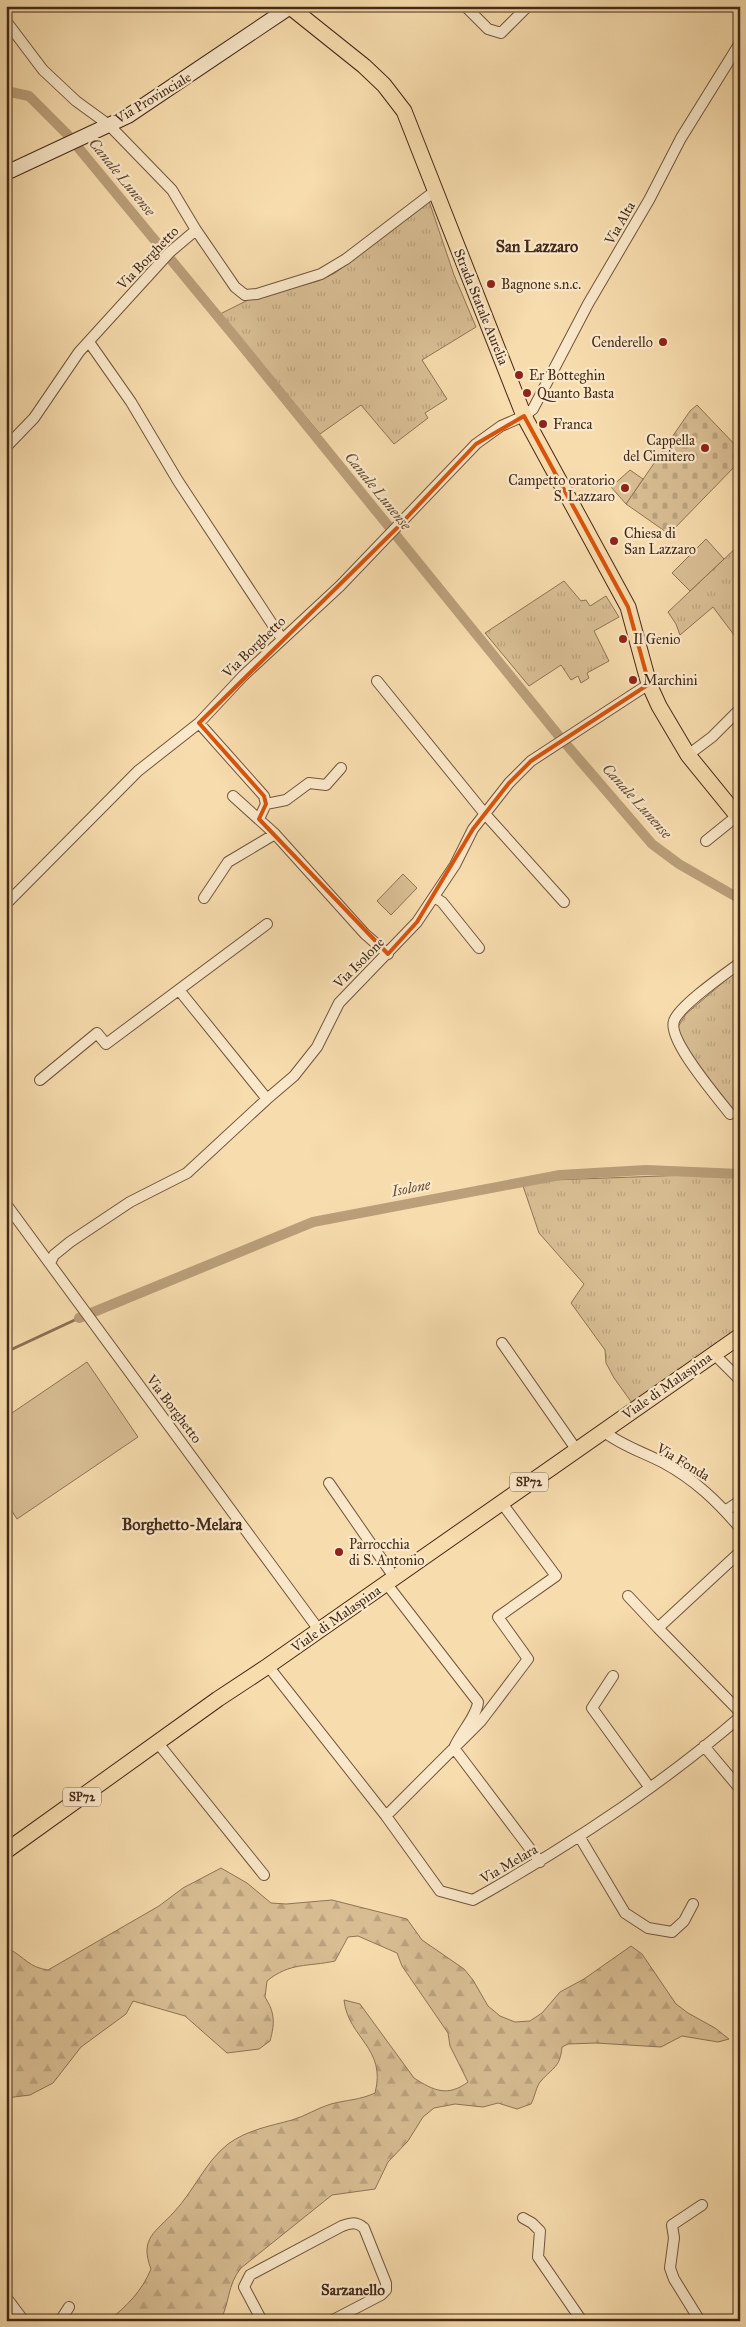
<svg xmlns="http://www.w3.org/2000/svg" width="746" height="2327" font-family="'IM FELL Great Primer',serif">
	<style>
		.grass { fill: url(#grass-tufts); stroke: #8e7456 }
		.forest { fill: url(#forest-firs); stroke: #8e7456 }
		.cemetery { fill: url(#cemetery-stones); stroke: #8e7456 }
		.garden { fill: #d9be94; stroke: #8e7456 }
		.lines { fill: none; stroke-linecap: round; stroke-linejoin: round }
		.stream { stroke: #8b7053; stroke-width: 3 }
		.canal { stroke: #ba9f7a; stroke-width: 10 }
		.street-casing { stroke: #71563d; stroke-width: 12 }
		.secondary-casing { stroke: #442918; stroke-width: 16 }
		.primary-casing { stroke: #442918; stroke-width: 17 }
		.street { stroke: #fae8ca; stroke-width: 10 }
		.secondary { stroke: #fae8ca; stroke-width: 14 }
		.primary { stroke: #f7dcad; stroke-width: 15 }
		.marked { fill: none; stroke: #d8540d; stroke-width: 4; stroke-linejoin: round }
		.poi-dot { fill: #8f2418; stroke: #fae8ca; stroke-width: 2 }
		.labels { text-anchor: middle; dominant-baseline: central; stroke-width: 4.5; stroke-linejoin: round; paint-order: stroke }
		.shield { fill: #fae8ca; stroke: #7b624d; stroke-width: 1 }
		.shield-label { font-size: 12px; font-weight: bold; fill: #442918 }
		.street-label { font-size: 14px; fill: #442918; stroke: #fae8ca }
		.poi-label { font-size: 14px; fill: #442918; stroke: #fae8ca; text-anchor: start }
		.water-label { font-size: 15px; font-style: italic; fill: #674c35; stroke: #fae8ca }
		.neighbourhood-label { font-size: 15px; font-weight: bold; fill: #442918; stroke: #fae8ca }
		.quarter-label { font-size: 16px; font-weight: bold; fill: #442918; stroke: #fae8ca }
	</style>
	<defs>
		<pattern id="grass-tufts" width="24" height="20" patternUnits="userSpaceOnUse" patternTransform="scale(1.25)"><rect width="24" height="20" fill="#d9be94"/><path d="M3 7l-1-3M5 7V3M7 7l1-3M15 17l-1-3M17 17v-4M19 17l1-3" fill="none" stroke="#bba37f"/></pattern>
		<pattern id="forest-firs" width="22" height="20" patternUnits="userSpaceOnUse" patternTransform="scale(1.25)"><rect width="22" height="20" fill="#d9be94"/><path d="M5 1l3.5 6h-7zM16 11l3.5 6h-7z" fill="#bba37f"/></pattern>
		<pattern id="cemetery-stones" width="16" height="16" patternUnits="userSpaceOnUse" patternTransform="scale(1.25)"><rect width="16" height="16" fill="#d9be94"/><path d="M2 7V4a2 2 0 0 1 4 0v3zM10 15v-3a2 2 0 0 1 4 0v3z" fill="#bba37f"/></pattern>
	</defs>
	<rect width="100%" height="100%" fill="#f7dcad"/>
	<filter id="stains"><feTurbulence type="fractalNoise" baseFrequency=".004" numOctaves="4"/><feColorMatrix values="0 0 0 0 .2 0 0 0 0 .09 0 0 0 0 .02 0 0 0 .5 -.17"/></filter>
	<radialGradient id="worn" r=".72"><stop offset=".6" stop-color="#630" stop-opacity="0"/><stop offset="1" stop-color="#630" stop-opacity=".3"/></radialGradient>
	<path class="grass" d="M429 201 454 275 476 327 422 360 447 399 425 413 428 418 394 444 361 405 320 434 220 314 248 300 318 281 335 273Z
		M740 544V643L713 607 680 635 676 624 668 612Z
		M564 581 581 601 586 600 590 606 606 596 619 617 594 631 609 661 587 673 589 678 581 683 578 676 571 680 561 665 529 686 485 633Z
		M740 968V1111L732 1110C713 1085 686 1058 678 1027L686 1014Z
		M688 1175 740 1177V1327L632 1403 614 1378 606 1363 605 1350 571 1303 584 1284 539 1233 523 1186 552 1180Z"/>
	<path class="forest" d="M221 1868 247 1883 271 1903 286 1904 332 1900 407 1919 422 1940 464 1969 473 1980 488 2006 500 2016 515 2022 530 2021 542 2013 560 1992 584 1979 631 1946 642 1954 676 2004 688 2013 715 2028 729 2039 718 2042 682 2036 661 2047 596 2043 568 2044 562 2047C560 2068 553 2067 541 2081 536 2086 535 2097 531 2104L517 2109 498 2103 483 2107 455 2104 434 2108 423 2117 408 2141 388 2162 375 2189 332 2195 241 2268C227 2285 230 2303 220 2321H108C127 2306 142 2291 151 2269 139 2238 156 2232 174 2212 194 2191 205 2162 228 2144 247 2130 270 2126 292 2120 306 2116 317 2108 331 2104 346 2100 360 2100 375 2093 387 2048 348 2038 344 2000L360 2004 414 2078C434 2091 448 2097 468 2082L450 2046 448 2033 402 1966 397 1953 358 1936 348 1937 335 1961C308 1967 290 1962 267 1981L265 1997C275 2013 275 2023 270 2041L259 2049 227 2053 185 2016 133 2001 126 2014 81 2047 53 2083 30 2095 6 2098V1951L9 1949C26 1958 28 1967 48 1970L159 1906 183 1888Z"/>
	<path class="cemetery" d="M697 405 740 450V461L669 534 626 504 690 411Z"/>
	<path class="garden" d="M630 470 643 479 626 504 611 487Z
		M706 539 724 559 690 591 672 573Z
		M403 874 417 888 391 915 377 901Z
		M87 1362 138 1437 17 1519 6 1502V1417Z"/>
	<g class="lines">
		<path class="stream" d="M6 1352 79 1318"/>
		<path class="canal" d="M6 91 29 96 67 134 239 342 559 736 652 844 679 864 740 899
			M79 1318 313 1222 560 1175 646 1170 740 1174"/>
		<g class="street-casing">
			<path id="street" d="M465 6 488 29 501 33 528 6
				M6 21 43 70 76 101 109 125 172 190 196 230 235 287 245 295 257 294 321 274 346 259 435 191
				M89 342 131 402 178 481 282 639
				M6 447 34 418 79 352 170 252 196 230
				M377 681 485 814 564 902
				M199 723 264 796 266 804
				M688 755 712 737 740 709
				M233 796 275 834 365 934 388 954
				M259 819 266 804 286 800 309 783 326 785 341 768
				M706 841 737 816
				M434 897 442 902 479 948
				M204 898 228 862 275 834
				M6 904 138 771 199 723 243 676 340 586 476 444 501 426 524 416 533 409 588 304 649 200 681 138 740 43
				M179 990 267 1099
				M40 1080 97 1033 106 1044 267 924
				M730 1114C718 1098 667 1040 674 1021 679 1006 725 974 740 963
				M6 1204 319 1630
				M50 1263 54 1255 70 1242 130 1202 187 1173 267 1099 294 1076 317 1047 339 1003 417 922 455 865 473 829 509 783 531 761 649 684
				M502 1343 576 1449
				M714 1354 740 1380
				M603 1431C622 1446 643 1452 664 1463 695 1480 717 1501 740 1528
				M329 1483 394 1577
				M725 1511 740 1501
				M740 1552 658 1628 740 1712
				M386 1583 478 1702C477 1716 460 1733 454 1748L540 1862
				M628 1596 658 1628
				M268 1666 386 1816 440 1891 473 1900C567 1847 658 1788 740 1717
				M613 1676 592 1708 650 1788
				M157 1742 264 1875
				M704 1746 740 1789
				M386 1816 481 1721 528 1659 498 1617 556 1576 501 1502
				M579 1836 625 1913 648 1928 672 1932 684 1921 693 1904
				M523 2218 532 2223 540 2231 538 2257 582 2321
				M6 2297 24 2321
				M60 2321 69 2307
				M262 2321 244 2287 250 2275 342 2226C351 2223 356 2221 364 2228L386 2283V2290L381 2295 331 2321
				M700 2321 674 2279 670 2268 674 2238 672 2225 702 2205"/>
		</g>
		<g class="secondary-casing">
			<path id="secondary" d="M6 173 128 116 290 7"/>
		</g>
		<g class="primary-casing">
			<path id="primary" d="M289 6 364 66 384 85 404 111 524 416 628 607 649 684 659 706 688 755 740 819
				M6 1851 218 1699 268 1666 740 1336"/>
		</g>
		<use href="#street" class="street"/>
		<use href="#secondary" class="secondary"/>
		<use href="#primary" class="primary"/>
	</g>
	<path class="marked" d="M524 416 628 607 649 684 531 761 509 783 473 829 417 922 388 954 259 819 266 804 264 796 199 723 397 528 476 444Z"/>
	<g class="poi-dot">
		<circle cx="491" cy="284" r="5"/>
		<circle cx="663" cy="342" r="5"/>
		<circle cx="519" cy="375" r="5"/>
		<circle cx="527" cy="393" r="5"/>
		<circle cx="543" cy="424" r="5"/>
		<circle cx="705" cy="448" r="5"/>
		<circle cx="625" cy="488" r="5"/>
		<circle cx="614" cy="541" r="5"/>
		<circle cx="623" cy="639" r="5"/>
		<circle cx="633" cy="680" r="5"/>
		<circle cx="339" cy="1552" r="5"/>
	</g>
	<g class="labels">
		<g class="shield">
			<rect x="510" y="1472.5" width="38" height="19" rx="4"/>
			<rect x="63" y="1787.5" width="38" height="19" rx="4"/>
		</g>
		<g class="shield-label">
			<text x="529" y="1482">SP72</text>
			<text x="82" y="1797">SP72</text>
		</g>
		<g class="street-label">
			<text transform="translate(153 98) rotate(-31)">Via Provinciale</text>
			<text transform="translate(620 223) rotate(-60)">Via Alta</text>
			<text transform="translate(148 258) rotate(-46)">Via Borghetto</text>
			<text transform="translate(481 307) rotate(68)">Strada Statale Aurelia</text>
			<text transform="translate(254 647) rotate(-44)">Via Borghetto</text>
			<text transform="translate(359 963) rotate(-45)">Via Isolone</text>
			<text transform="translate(667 1386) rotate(-35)">Viale di Malaspina</text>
			<text transform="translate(174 1409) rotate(53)">Via Borghetto</text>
			<text transform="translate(683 1462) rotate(31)">Via Fonda</text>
			<text transform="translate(336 1619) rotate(-35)">Viale di Malaspina</text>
			<text transform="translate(509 1864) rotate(-30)">Via Melara</text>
		</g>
		<g class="poi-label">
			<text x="501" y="284">Bagnone s.n.c.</text>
			<text x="653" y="342" text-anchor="end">Cenderello</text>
			<text x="529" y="375">Er Botteghin</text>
			<text x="537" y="393">Quanto Basta</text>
			<text x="553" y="424">Franca</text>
			<text x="695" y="440" text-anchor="end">Cappella<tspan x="695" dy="16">del Cimitero</tspan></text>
			<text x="615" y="480" text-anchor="end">Campetto oratorio<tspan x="615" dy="16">S. Lazzaro</tspan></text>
			<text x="624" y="533">Chiesa di<tspan x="624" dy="16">San Lazzaro</tspan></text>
			<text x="633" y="639">Il Genio</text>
			<text x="643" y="680">Marchini</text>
			<text x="349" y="1544">Parrocchia<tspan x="349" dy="16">di S. Antonio</tspan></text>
		</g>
		<g class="water-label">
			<text transform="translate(122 177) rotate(51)">Canale Lunense</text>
			<text transform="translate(378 491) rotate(51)">Canale Lunense</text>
			<text transform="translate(637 801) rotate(48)">Canale Lunense</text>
			<text transform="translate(411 1188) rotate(-11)">Isolone</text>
		</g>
		<g class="neighbourhood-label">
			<text x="353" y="2290">Sarzanello</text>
		</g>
		<g class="quarter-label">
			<text x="537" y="246">San Lazzaro</text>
			<text x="182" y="1524">Borghetto-Melara</text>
		</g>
	</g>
	<rect width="746" height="2327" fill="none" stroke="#f7dcad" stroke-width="25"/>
	<rect x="8" y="8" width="731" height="2312" fill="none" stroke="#442918" stroke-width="2.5"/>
	<rect x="12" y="12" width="721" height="2302" fill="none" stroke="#442918"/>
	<rect width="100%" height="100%" filter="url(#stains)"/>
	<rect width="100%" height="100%" fill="url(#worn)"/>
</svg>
